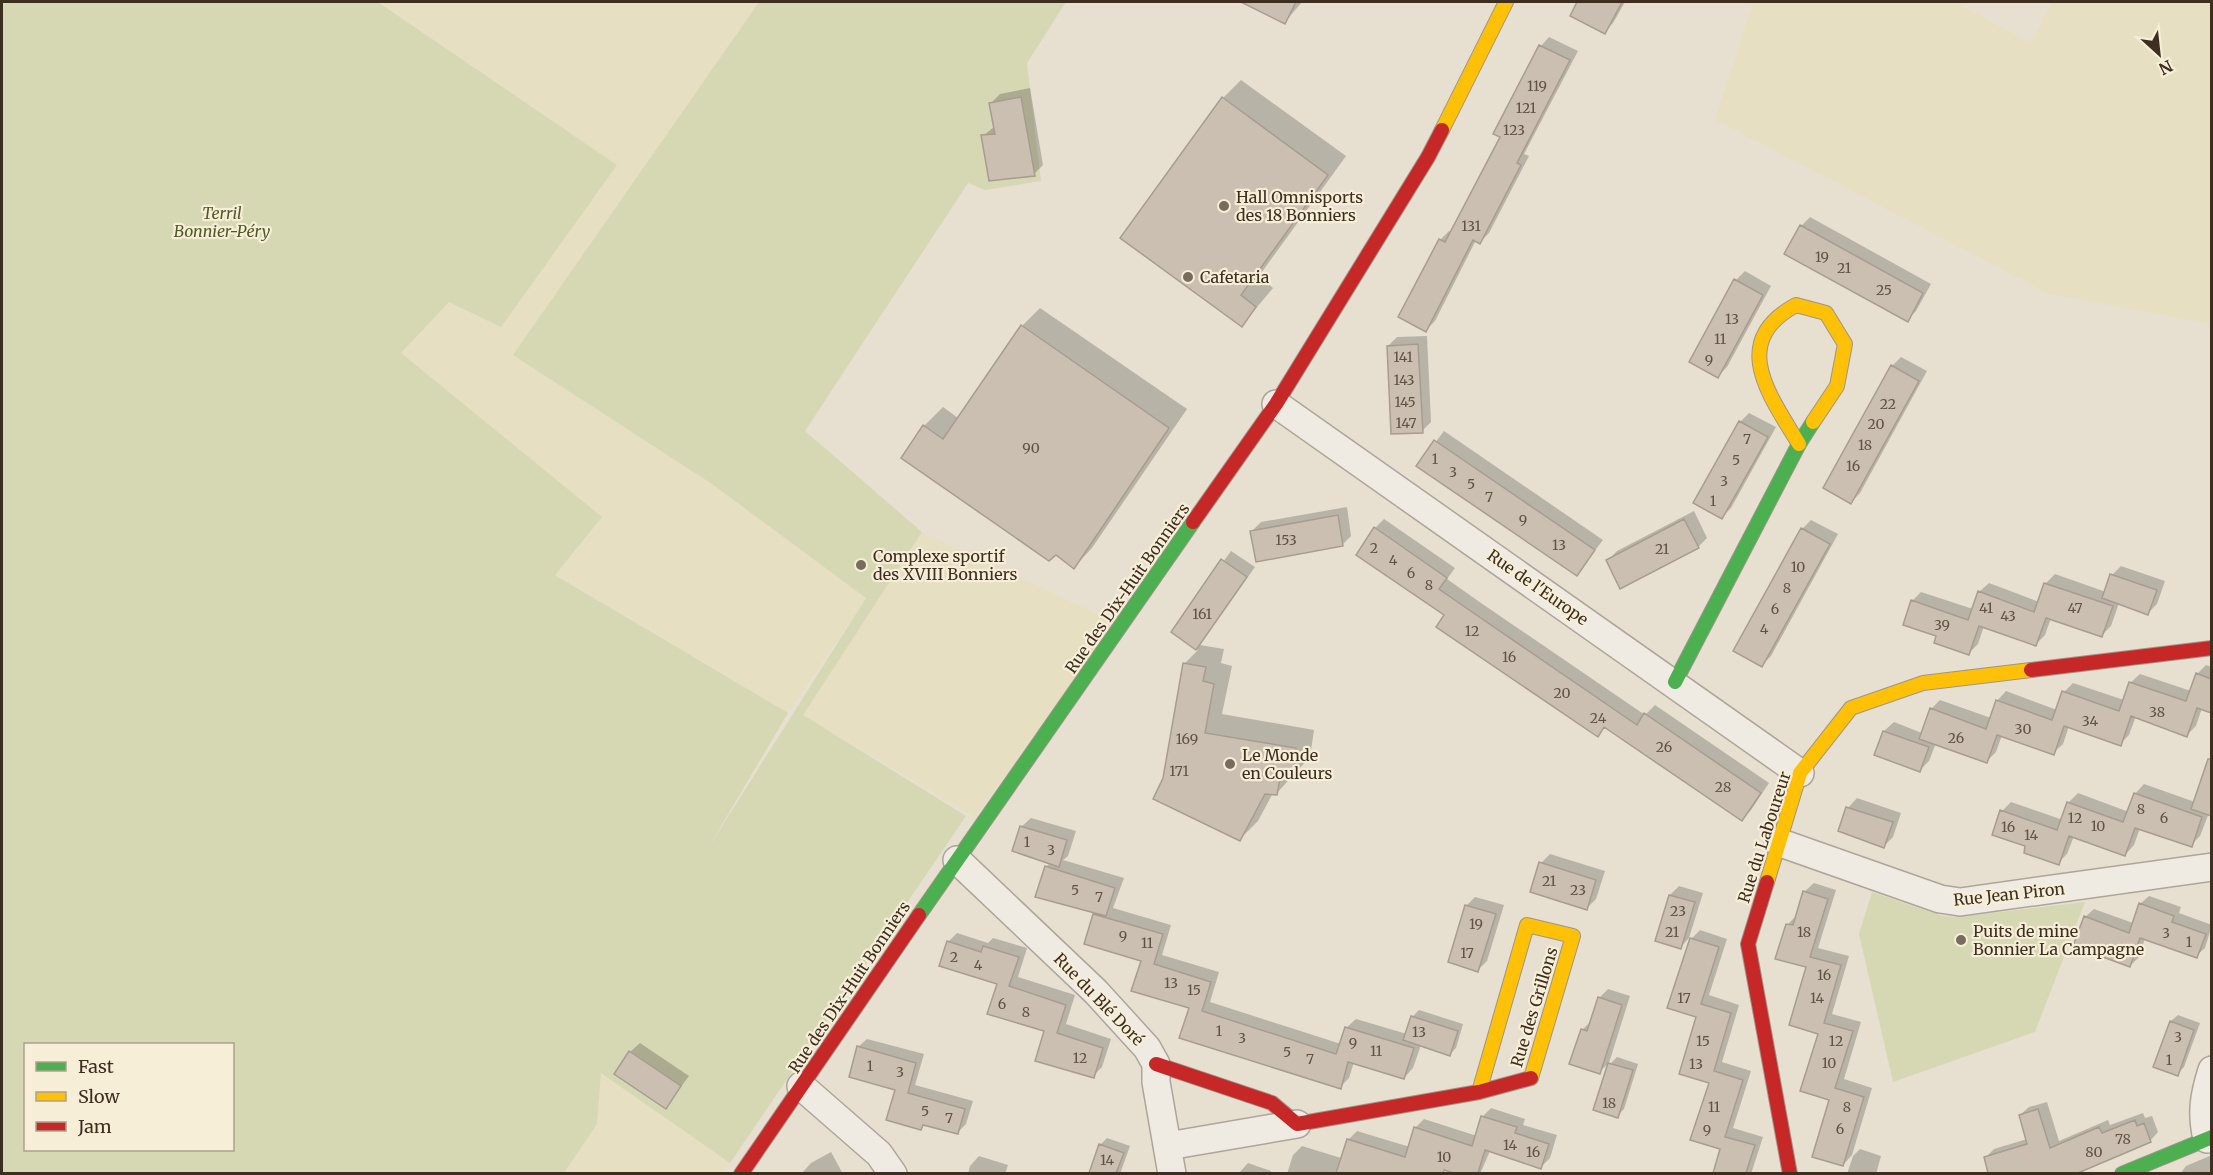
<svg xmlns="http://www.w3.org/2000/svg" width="2213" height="1175" font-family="Merriweather,serif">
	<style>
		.farmland { fill: #e6dfc2 }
		.green { fill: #d6d7b3; fill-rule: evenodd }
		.shadow { fill: #0003 }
		.building { fill: #cbbfb2; stroke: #a89c90; stroke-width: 1.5 }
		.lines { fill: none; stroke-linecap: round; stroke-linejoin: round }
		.street-casing { stroke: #ada599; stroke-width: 30 }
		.fast-casing { stroke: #9c958a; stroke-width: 16 }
		.slow-casing { stroke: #9c958a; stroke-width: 16 }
		.jam-casing { stroke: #9c958a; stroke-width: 16 }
		.street { stroke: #efebe3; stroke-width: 27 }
		.fast { stroke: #4caf50; stroke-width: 14 }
		.slow { stroke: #ffc107; stroke-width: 14 }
		.jam { stroke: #c62828; stroke-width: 14 }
		.poi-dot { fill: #786c5e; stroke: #f7eed8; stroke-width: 2 }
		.labels { text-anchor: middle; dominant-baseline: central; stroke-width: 4.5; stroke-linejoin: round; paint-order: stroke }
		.number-label { font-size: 14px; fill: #605244 }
		.poi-label { font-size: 16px; fill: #3d2e20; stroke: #f7eed8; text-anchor: start }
		.park-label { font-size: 16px; font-style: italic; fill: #4d5a26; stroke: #f7eed8 }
		.street-label { font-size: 16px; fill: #3d2e20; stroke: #f7eed8 }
	</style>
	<rect width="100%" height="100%" fill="#e7e0d1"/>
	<path class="farmland" d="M380 2H759L514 355 712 484 866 598 788 713 555 574 601 517 401 353 449 302 617 165Z
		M1753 2H1955L2031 43 2052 2H2211V324L2049 294 1715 120Z
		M922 532 1115 622 975 817 802 715Z
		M601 1073 730 1163 723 1173 564 1174 597 1124Z"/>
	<path class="green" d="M2 2H378L617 165 501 327 449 302 401 353 602 517 555 575 788 713 707 850 866 598 712 484 513 355 759 2H1066L1027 63 1041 181 985 190 968 183 805 431 922 532 803 715 966 816 730 1163 601 1073 597 1124 564 1173 2 1174ZM26 1044H232V1150H26Z
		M1872 892 1942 916 1957 917 2085 902 2035 1032 1893 1082 1859 934Z"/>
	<path class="shadow" d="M1244 2H1302L1285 22Z
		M1579 2H1625L1613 23 1604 32 1572 15Z
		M1549 37 1578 51 1524 154 1529 156 1489 233 1480 242 1476 240 1435 321 1426 330 1440 240 1449 231 1452 233 1502 136 1495 133 1541 46Z
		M1241 80 1346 156 1259 276 1273 288 1242 325 1223 98Z
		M1030 88 1043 165 1034 174 983 136 995 126 991 103 1000 94Z
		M1810 217 1931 284 1916 311 1907 320 1801 226Z
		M1745 271 1771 286 1727 367 1718 376 1736 280Z
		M1040 308 1187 409 1092 548 1074 567 903 458 924 426 943 407 958 418 1022 326Z
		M1427 336 1431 422 1422 431 1388 346 1397 337Z
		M1901 357 1927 371 1860 493 1851 502 1892 366Z
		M1749 413 1776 427 1731 508 1722 517 1740 422Z
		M1444 431 1603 540 1577 574 1418 465Z
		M1347 507 1351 536 1342 545 1252 531 1261 522Z
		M1694 511 1707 538 1698 547 1608 560 1617 551Z
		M1384 519 1455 568 1447 579 1481 603 1645 715 1655 705 1769 783 1751 810 1742 819 1606 727 1597 735 1446 615 1375 528Z
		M1811 520 1838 534 1771 656 1762 665 1802 529Z
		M1231 551 1255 567 1200 645 1224 649 1221 663 1232 666 1222 714 1314 730 1310 757 1276 794 1273 793 1258 821 1240 839 1165 778 1184 664 1198 650 1173 632Z
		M2121 566 2165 581 2157 604 2148 613 2119 603 2111 626 2102 635 2051 618 2045 635 2036 644 1984 626 1978 644 1969 653 1937 635 1912 601 1921 592 1973 609 1979 592 1989 583 2039 602 2046 583 2055 574 2106 592 2112 575Z
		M2206 665 2212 667V711L2202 708 2196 726 2187 735 2136 716 2129 735 2120 744 2069 726 2063 744 2053 753 2002 735 1996 752 1987 761 1936 743 1929 761 1920 770 1876 754 1884 731 1894 722 1922 733 1931 709 1940 700 1991 718 1997 701 2006 691 2057 710 2064 692 2073 683 2124 700 2130 683 2140 674 2191 691 2197 674Z
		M2208 778 2212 779V814L2209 813 2200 836 2191 845 2140 828 2134 845 2125 855 2074 836 2067 854 2058 863 2027 845 2002 811 2011 802 2063 820 2069 802 2078 793 2129 812 2135 794 2144 784 2195 802Z
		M1857 798 1901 813 1893 837 1884 846 1840 830 1848 808Z
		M1031 818 1076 831 1068 856 1063 860 1124 878 1113 908 1171 925 1162 955 1219 972 1210 1002 1341 1044 1346 1028 1356 1019 1407 1034 1412 1017 1419 1010 1463 1024 1456 1048 1450 1054 1421 1045 1413 1068 1404 1078 1354 1062 1349 1078 1340 1087 1191 1007 1143 960 1085 943 1096 912 1046 867 1051 862 1021 827Z
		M1550 854 1605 871 1596 899 1587 908 1541 863Z
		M1814 883 1836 890 1818 948 1849 956 1832 1014 1861 1022 1844 1079 1872 1088 1852 1155 1843 1165 1808 966 1788 924 1797 915 1804 892Z
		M1679 886 1703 893 1689 938 1680 948 1670 895Z
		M2149 896 2181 907 2179 913 2212 925 2205 948 2196 956 2145 938 2139 957 2130 966 2085 917 2094 909 2133 923 2140 904Z
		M1475 897 1504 905 1487 961 1478 970 1466 906Z
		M1700 930 1727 939 1709 995 1739 1005 1722 1062 1751 1071 1733 1128 1763 1137 1751 1174H1714L1722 1148 1698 1016 1691 939Z
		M957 933 988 943 993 938 1027 948 1018 977 1075 995 1066 1024 1111 1039 1102 1067 1093 1076 998 983 948 942Z
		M1608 989 1630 996 1609 1063 1599 1072 1582 1030 1592 1020 1599 998Z
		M2178 1015 2200 1023 2184 1067 2177 1074 2171 1021Z
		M867 1039 924 1054 915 1085 973 1101 966 1124 957 1133 925 1124 921 1128 896 1089 858 1047Z
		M640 1043 689 1076 666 1107 630 1052Z
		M1617 1057 1638 1064 1624 1109 1617 1116 1610 1064Z
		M2047 1102 2059 1141 2108 1120 2110 1125 2143 1113 2145 1118 2152 1116 2158 1132 2150 1141 2075 1174H1990L1985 1158 1994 1149 2027 1139 2020 1115 2029 1107Z
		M1491 1108 1525 1119 1523 1125 1557 1135 1550 1158 1541 1167 1490 1151 1480 1174H1459L1421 1161 1417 1174H1287L1293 1155 1302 1146 1341 1158 1348 1140 1357 1131 1410 1147 1415 1128 1424 1119 1477 1136 1482 1117Z
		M1107 1138 1130 1146 1120 1174H1091L1100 1145Z
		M1860 1149 1881 1156 1876 1174H1847L1853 1156Z
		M831 1152 843 1174H801L811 1163Z
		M2212 1155V1174H2180L2186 1166Z
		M979 1156 1008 1165 1005 1174H968L970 1166Z
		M1248 1163 1271 1171 1270 1174H1238Z"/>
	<path class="building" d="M1241 2H1296L1285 24Z
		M1577 2H1622L1605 34 1570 16Z
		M1539 45 1570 60 1517 163 1521 165 1480 244 1473 240 1426 332 1398 317 1439 239 1445 242 1500 137 1493 134Z
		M1021 97 1035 176 989 181 981 135 995 134 989 103Z
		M1222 97 1328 175 1241 295 1256 307 1242 327 1120 238Z
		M1800 225 1923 293 1908 322 1784 254Z
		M1734 279 1763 295 1718 378 1689 362Z
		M1021 325 1169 428 1074 569 1056 555 1049 561 901 458 923 425 943 439Z
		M1418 344 1423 433 1391 434 1387 346Z
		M1891 365 1919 381 1851 504 1823 488Z
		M1739 421 1768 437 1722 519 1693 503Z
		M1434 440 1595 550 1577 576 1416 466Z
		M1338 515 1343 546 1256 562 1250 531Z
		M1684 519 1699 548 1620 589 1606 560Z
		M1374 527 1447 578 1439 589 1472 612 1637 725 1644 713 1761 793 1742 821 1604 727 1598 737 1436 627 1444 615 1356 555Z
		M1801 528 1830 544 1762 667 1733 651Z
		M1221 559 1247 577 1196 650 1171 632Z
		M2110 574 2157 590 2148 615 2102 598Z
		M2044 583 2113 606 2102 637 2046 618 2036 646 1979 626 1969 655 1934 643 1936 636 1903 625 1911 600 1968 620 1978 591 2034 612Z
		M1183 663 1206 667 1203 681 1214 684 1205 733 1296 748 1292 778H1280L1277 795 1265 794 1240 841 1153 799 1163 778Z
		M2196 673 2211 679V713L2197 708 2187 737 2131 716 2121 746 2064 726 2054 755 1997 735 1987 763 1919 739 1930 708 1986 729 1996 700 2052 720 2062 691 2119 711 2129 682 2186 701Z
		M1883 731 1929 747 1920 772 1874 755Z
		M2208 759H2211V816L2191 809Z
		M2134 793 2202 817 2192 847 2135 828 2125 856 2069 836 2059 865 2024 853 2025 846 1992 835 2000 810 2057 830 2067 802 2123 822Z
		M1846 807 1893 822 1884 848 1838 831Z
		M1020 826 1067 840 1059 867 1012 851Z
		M1539 862 1596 880 1587 910 1530 892Z
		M1045 866 1115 888 1106 916 1035 897Z
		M1803 891 1828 899 1810 957 1841 965 1824 1023 1853 1031 1835 1088 1864 1097 1843 1166 1812 1157 1829 1100 1800 1091 1818 1034 1789 1025 1806 967 1775 959 1786 924 1793 925Z
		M1669 895 1695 902 1681 949 1655 941Z
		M2139 903 2174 916 2172 922 2206 934 2197 958 2140 938 2130 967 2073 946 2084 916 2129 933Z
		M1465 905 1496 914 1478 972 1448 962Z
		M1093 914 1163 934 1154 964 1211 982 1202 1011 1336 1054 1345 1027 1414 1048 1404 1079 1348 1062 1341 1089 1179 1038 1189 1008 1131 991 1141 961 1084 944Z
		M1690 938 1719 947 1701 1004 1731 1013 1714 1071 1743 1080 1725 1137 1755 1145 1746 1173H1713L1720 1149 1690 1140 1709 1083 1679 1074 1696 1017 1667 1008Z
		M947 941 981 952 983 946 1019 957 1009 986 1066 1005 1057 1033 1103 1048 1094 1078 1035 1061 1044 1031 987 1014 997 984 939 966Z
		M1598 997 1622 1005 1600 1074 1569 1064 1581 1029 1587 1031Z
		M1411 1016 1458 1031 1450 1056 1403 1040Z
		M2170 1021 2194 1030 2178 1076 2153 1067Z
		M857 1046 916 1063 908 1093 965 1109 958 1134 923 1125 921 1130 886 1120 895 1090 849 1077Z
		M629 1051 681 1086 666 1109 614 1074Z
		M1608 1063 1633 1070 1618 1118 1593 1110Z
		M2038 1109 2050 1148 2099 1127 2102 1133 2135 1120 2137 1126 2144 1123 2151 1142 2078 1173H1988L1984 1157 2027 1144 2019 1115Z
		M1481 1116 1517 1127 1515 1133 1549 1144 1541 1169 1485 1150 1478 1173H1453L1444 1170 1443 1173H1336L1347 1139 1405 1157 1414 1127 1472 1146Z
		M1099 1144 1124 1153 1116 1173H1089Z"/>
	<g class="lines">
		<g class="street-casing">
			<path id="street" d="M1276 404 1800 773
				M1778 842 1940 899 1960 902 2212 867
				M957 860 1096 992 1147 1048 1156 1064V1082L1172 1174
				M801 1086 879 1154 893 1174
				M2207 1139C2201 1113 2204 1095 2212 1070
				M1168 1146 1297 1124"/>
		</g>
		<g class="fast-casing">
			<path id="fast" d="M1675 682 1799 444 1813 422
				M919 915 1193 522
				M2122 1174 2212 1137"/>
		</g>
		<g class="slow-casing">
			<path id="slow" d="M1442 130 1506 2
				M1799 444C1770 396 1728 342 1796 305L1826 313 1845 344 1837 386 1813 422
				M1767 882 1800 773 1851 708 1923 683 2031 670
				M1479 1092 1527 925 1573 936 1531 1078"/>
		</g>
		<g class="jam-casing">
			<path id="jam" d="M1193 522 1276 404 1428 157 1442 130
				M2031 670 2212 648
				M1767 882 1748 944 1790 1174
				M1156 1064 1272 1103 1297 1124 1479 1092 1531 1078
				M741 1174 919 915"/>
		</g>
		<use href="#street" class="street"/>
		<use href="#fast" class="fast"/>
		<use href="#slow" class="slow"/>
		<use href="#jam" class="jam"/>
	</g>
	<g class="poi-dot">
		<circle cx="1224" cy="206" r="6"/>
		<circle cx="1188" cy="277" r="6"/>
		<circle cx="861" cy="565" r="6"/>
		<circle cx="1230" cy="764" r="6"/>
		<circle cx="1961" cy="940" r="6"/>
	</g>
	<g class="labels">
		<g class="number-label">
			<text x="1537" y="86">119</text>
			<text x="1526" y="108">121</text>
			<text x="1514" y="130">123</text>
			<text x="1471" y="226">131</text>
			<text x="1822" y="257">19</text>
			<text x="1844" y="268">21</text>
			<text x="1884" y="290">25</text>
			<text x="1732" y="319">13</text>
			<text x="1720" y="339">11</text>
			<text x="1403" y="357">141</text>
			<text x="1709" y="360">9</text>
			<text x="1404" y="380">143</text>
			<text x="1405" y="402">145</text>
			<text x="1888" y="404">22</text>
			<text x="1406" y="423">147</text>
			<text x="1876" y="424">20</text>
			<text x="1747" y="439">7</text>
			<text x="1865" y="445">18</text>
			<text x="1031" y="448">90</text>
			<text x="1435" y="459">1</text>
			<text x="1736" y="460">5</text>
			<text x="1853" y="466">16</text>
			<text x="1453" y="472">3</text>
			<text x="1724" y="481">3</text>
			<text x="1471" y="484">5</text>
			<text x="1489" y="497">7</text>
			<text x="1713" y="501">1</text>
			<text x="1523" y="520">9</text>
			<text x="1286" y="540">153</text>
			<text x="1559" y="545">13</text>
			<text x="1374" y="548">2</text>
			<text x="1662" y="549">21</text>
			<text x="1393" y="560">4</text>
			<text x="1798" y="567">10</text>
			<text x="1411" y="573">6</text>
			<text x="1429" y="585">8</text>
			<text x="1787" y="588">8</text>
			<text x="1986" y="608">41</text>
			<text x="2075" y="608">47</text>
			<text x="1775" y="609">6</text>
			<text x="1202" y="614">161</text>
			<text x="2008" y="616">43</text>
			<text x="1942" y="625">39</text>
			<text x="1764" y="629">4</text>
			<text x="1472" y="631">12</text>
			<text x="1509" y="657">16</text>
			<text x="1562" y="693">20</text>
			<text x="2157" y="712">38</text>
			<text x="1598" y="718">24</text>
			<text x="2090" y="721">34</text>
			<text x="2023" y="729">30</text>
			<text x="1956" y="738">26</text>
			<text x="1187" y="739">169</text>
			<text x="1664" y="747">26</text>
			<text x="1179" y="771">171</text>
			<text x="1723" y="787">28</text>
			<text x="2141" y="809">8</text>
			<text x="2075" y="818">12</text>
			<text x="2164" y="818">6</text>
			<text x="2098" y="826">10</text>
			<text x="2008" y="827">16</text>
			<text x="2031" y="835">14</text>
			<text x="1027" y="842">1</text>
			<text x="1051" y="850">3</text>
			<text x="1549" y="881">21</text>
			<text x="1075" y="890">5</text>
			<text x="1578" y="890">23</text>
			<text x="1099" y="897">7</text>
			<text x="1678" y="911">23</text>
			<text x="1476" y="924">19</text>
			<text x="1672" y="932">21</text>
			<text x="1804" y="932">18</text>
			<text x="2166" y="933">3</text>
			<text x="1123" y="936">9</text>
			<text x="2189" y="942">1</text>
			<text x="1147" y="943">11</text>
			<text x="1467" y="953">17</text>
			<text x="954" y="957">2</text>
			<text x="978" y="965">4</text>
			<text x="1824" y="975">16</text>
			<text x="1171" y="983">13</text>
			<text x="1194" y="990">15</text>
			<text x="1684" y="998">17</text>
			<text x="1817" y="998">14</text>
			<text x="1002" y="1004">6</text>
			<text x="1026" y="1012">8</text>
			<text x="1219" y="1031">1</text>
			<text x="1419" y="1032">13</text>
			<text x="2178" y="1037">3</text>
			<text x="1242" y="1038">3</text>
			<text x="1703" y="1041">15</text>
			<text x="1836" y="1041">12</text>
			<text x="1353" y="1043">9</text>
			<text x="1376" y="1051">11</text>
			<text x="1287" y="1052">5</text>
			<text x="1080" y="1058">12</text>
			<text x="1310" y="1059">7</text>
			<text x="2169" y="1060">1</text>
			<text x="1829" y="1063">10</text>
			<text x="1696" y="1064">13</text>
			<text x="870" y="1066">1</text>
			<text x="900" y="1072">3</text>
			<text x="1609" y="1103">18</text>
			<text x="1714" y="1107">11</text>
			<text x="1847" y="1107">8</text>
			<text x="925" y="1111">5</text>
			<text x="949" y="1118">7</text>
			<text x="1840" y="1129">6</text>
			<text x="1707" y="1130">9</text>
			<text x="2123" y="1139">78</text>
			<text x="1510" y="1145">14</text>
			<text x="1533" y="1152">16</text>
			<text x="2094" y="1152">80</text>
			<text x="1444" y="1157">10</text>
			<text x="1107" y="1160">14</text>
		</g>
		<g class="poi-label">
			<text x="1236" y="197">Hall Omnisports<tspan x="1236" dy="18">des 18 Bonniers</tspan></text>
			<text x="1200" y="277">Cafetaria</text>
			<text x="873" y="556">Complexe sportif<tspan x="873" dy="18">des XVIII Bonniers</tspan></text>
			<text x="1242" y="755">Le Monde<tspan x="1242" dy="18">en Couleurs</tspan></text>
			<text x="1973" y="931">Puits de mine<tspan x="1973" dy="18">Bonnier La Campagne</tspan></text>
		</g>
		<g class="park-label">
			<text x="222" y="213">Terril<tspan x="222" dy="18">Bonnier-Péry</tspan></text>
		</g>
		<g class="street-label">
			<text transform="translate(1538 587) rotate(35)">Rue de l'Europe</text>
			<text transform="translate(1127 588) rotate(-55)">Rue des Dix-Huit Bonniers</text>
			<text transform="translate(1764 837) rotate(-72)">Rue du Laboureur</text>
			<text transform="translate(2009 894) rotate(-6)">Rue Jean Piron</text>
			<text transform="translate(849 987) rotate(-56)">Rue des Dix-Huit Bonniers</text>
			<text transform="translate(1099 999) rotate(46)">Rue du Blé Doré</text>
			<text transform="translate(1534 1007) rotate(-73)">Rue des Grillons</text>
		</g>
	</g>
	<rect width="2213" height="1175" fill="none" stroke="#3d2e20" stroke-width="6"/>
	<rect x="24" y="1043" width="210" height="108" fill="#f7eed8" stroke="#ada18e" stroke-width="1.5"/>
	<rect x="36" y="1062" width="30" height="9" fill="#4caf50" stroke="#ada18e" stroke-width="1.5"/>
	<text x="78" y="1073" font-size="18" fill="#3d2e20">Fast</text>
	<rect x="36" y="1092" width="30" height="9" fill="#ffc107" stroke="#ada18e" stroke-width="1.5"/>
	<text x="78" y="1103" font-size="18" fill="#3d2e20">Slow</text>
	<rect x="36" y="1122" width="30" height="9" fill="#c62828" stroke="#ada18e" stroke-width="1.5"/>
	<text x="78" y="1133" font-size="18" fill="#3d2e20">Jam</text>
	<g transform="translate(2159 54) rotate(153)" stroke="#f7eed8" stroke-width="4.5" paint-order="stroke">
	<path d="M0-4.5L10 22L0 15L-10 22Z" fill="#3d2e20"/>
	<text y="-9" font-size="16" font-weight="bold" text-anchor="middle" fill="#3d2e20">N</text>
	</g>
</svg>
